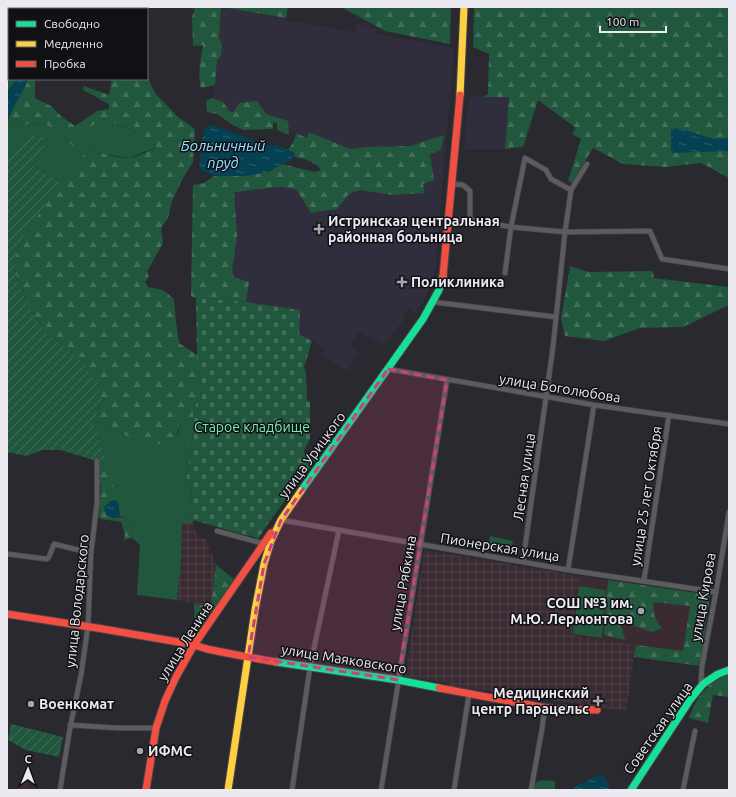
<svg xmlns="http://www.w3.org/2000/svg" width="736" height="797" font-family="Ubuntu,sans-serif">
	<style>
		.built { fill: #302d3c }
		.industrial { fill: url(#industrial-grid) }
		.education { fill: #3a2a31 }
		.grass { fill: #20573d }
		.forest { fill: url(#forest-firs) }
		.cemetery { fill: url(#cemetery-stones) }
		.garden { fill: url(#garden-furrows) }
		.water { fill: url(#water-ripples) }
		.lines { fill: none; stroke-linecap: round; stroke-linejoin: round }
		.street-casing { stroke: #464549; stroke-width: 6 }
		.fast-casing { stroke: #464549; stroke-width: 9 }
		.slow-casing { stroke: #464549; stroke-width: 9 }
		.jam-casing { stroke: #464549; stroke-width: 9 }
		.street { stroke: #5c5b5d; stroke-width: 4.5 }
		.fast { stroke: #16e098; stroke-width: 7 }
		.slow { stroke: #ffcf43; stroke-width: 7 }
		.jam { stroke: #f24e42; stroke-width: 7 }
		.marked { fill: #ca4279; fill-opacity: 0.2; stroke: #ca4279; stroke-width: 3; stroke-dasharray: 8 5; stroke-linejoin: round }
		.poi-dot { fill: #a7a6ad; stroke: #111115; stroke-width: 1.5 }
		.labels { text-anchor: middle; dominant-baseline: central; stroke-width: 3; stroke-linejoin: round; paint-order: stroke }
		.poi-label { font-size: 14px; font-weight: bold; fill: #ebeaf1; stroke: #111115; text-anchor: start }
		.street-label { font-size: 14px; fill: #ebeaf1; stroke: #111115 }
		.park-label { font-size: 14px; fill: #75efb0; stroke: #111115 }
		.water-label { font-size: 15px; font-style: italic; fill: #95e3ff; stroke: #111115 }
	</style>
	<defs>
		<pattern id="industrial-grid" width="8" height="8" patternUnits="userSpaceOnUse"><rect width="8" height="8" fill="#3a2a32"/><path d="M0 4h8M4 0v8" fill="none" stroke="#4d3f46"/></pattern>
		<pattern id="forest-firs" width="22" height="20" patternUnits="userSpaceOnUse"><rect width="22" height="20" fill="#20573d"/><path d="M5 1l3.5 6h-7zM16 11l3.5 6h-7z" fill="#416f5a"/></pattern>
		<pattern id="cemetery-stones" width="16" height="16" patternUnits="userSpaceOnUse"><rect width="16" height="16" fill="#20573d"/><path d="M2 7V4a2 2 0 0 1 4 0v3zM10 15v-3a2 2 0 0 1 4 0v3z" fill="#416f5a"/></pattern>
		<pattern id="garden-furrows" width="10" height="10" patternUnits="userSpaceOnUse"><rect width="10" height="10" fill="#20573d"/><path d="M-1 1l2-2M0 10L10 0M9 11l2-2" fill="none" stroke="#416f5a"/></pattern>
		<pattern id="water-ripples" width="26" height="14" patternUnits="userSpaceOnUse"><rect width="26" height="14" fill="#044253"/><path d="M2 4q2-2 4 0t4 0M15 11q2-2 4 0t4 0" fill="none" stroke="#295d6c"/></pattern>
	</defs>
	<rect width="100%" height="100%" fill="#2a292f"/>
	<path class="built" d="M221 7 286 18V20L354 32 357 24 366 25 376 28V34L454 48 435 271 429 291 416 314 409 309 404 315 406 317 384 344 358 332 350 345 359 353 347 371 322 355 324 348 246 302 196 298 201 186 310 183 353 156 296 133 280 130V120L228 114 213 105 212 98 215 85Z
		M469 96 509 97 505 149H464Z"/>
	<path class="industrial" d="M182 523H193L198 537 206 539 216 565 211 607 177 600 181 562Z
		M424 550 580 576 572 635 636 645 626 711 470 688V689L448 686 449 683 405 676Z"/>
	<path class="education" d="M580 576 710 595 700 666 634 657 636 645 572 635Z
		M19 781 28 782V786L51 790H17Z"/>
	<path class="grass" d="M7 7H33V9H9V79H16L7 92Z
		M7 123 45 125 57 129 74 148V134L76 131H79L82 133C86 130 92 124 97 123 117 117 142 136 156 147L130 158 103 154 88 149 63 183 33 166 45 145V138H44L7 158Z
		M181 419 195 421 186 482 192 484 189 519 194 520 193 523H182L181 562 177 600 137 595 140 545 132 538 134 524 126 518 120 516 118 502 114 500V487L99 462V461L112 463 105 457 95 424 100 422 113 430 138 441 178 434Z
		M490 536 513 541 511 551 488 547Z
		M579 586 606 590 602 638 573 634Z
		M541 780 555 781V790H532L533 784Z"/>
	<path class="forest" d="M186 7H288L286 18 221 7 219 38 222 44 221 56 217 61 215 85 201 88C197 75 201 59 203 45L193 46 192 17 195 9Z
		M341 7H451L450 44 385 31Z
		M474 7H729V178L701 163 665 167 623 164 593 148 572 183 568 181 581 139 572 134 576 128 538 100 523 147 505 149 509 97H483L488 94 489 54 473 47Z
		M147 76 155 93 178 117 195 129 193 162 182 180 172 201 168 218 161 228 163 243 147 272 149 277 145 282 148 287 163 290 174 299 176 322 179 343 197 355 196 361 199 369 202 399 197 401 192 421 181 419 174 446 138 441 113 430 100 422 95 424 97 413 101 403 61 344 45 331 29 306 17 280 14 260 28 228 88 149C100 153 117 158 129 158 137 157 149 151 156 147 141 135 118 118 98 123 93 124 87 130 82 133L79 131H76L74 134 80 144 74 148 57 129 45 125 7 123 14 106 27 81 29 79H35V98L51 106 61 116 75 126 97 111 109 109V104L83 90 84 86 109 95 112 79H147Z
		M212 98 223 102 230 112H234L239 103 257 101 266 114 288 121 289 135 277 130V123L273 122V129L243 130 231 124 217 114 207 112 206 101Z
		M309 132 350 149 367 147 410 146 444 135 441 150 430 154 434 180 423 184 425 193 393 195 360 190 349 194 337 209 311 213 296 189 280 187 234 192 237 236 232 270 234 277 249 282 246 302 196 298 191 296 193 185 204 183 214 176H246L270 171 282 164 315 172 321 170C315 161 305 159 294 157L295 153 288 150 294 141 296 133 307 138Z
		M570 266 589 272 653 271 654 278 729 287V305L683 327 640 328 604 341 565 336 561 319Z
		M99 462 101 463C112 477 115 483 114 500L109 502 113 518C123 516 127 518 134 524L132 538 124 540 125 534 121 522 101 519 99 517 101 486 100 483Z
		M216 565 235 580 195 639 194 604 211 607Z
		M608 580 710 595 700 666 634 657 636 645 683 651 690 606 654 602C652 613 655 619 662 628L653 632 637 627 629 623 626 616 614 620 622 628 625 640 604 635Z
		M729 674V697L713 695 708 723 689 718C697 696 706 684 729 674Z"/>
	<path class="cemetery" d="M196 298 246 302 300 310 299 334 312 341 304 367 306 373 307 400 310 402V439L303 452 315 460 267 525 258 539 250 535 249 536 189 519 192 484 186 482 195 421H192L197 401 202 399 199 370 196 367 195 363 196 361 197 355Z"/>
	<path class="garden" d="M33 135 46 138 45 145 33 166 63 183 28 228 14 260 17 280 29 306 45 331 79 359 97 381 101 394V403L97 413 95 424 105 457 112 463 97 461 60 450H42L27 456 7 452V158C14 147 19 137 33 135Z
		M11 724 63 737 59 757 26 750 8 740Z"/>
	<path class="water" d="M16 79H29L7 120V92Z
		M213 125 268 146 277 145 295 153 291 161 286 162 270 171 246 176H214L199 169 203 134 206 127Z
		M679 128 714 139 729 138V151L671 153V130Z
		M114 500 118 502 120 516 113 518 106 515 104 507 109 502Z
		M599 775 604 776 611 790H568Z"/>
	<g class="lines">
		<g class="street-casing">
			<path id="street" d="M453 184 463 185 470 191V220
				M449 221 470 220 511 227 565 232 650 231 662 259 729 269
				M505 273 511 227 525 158 546 170 551 179 571 190
				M433 302 556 317
				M388 369 594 405 729 424
				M281 520 568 570 716 592
				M217 531 265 544
				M7 554 47 559 49 557 54 544 91 553
				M523 561 553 347 565 232 571 190 587 164
				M568 570 594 405
				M644 580 669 415
				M703 684 701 682 702 666 716 592 729 512
				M70 725 118 728H156
				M60 790 70 728 81 675 88 626 91 553 97 503V461
				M292 790 310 667 339 530
				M381 790 447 380
				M454 790 469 694
				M531 790 542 729 545 707
				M683 790 695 731"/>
		</g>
		<g class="fast-casing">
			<path id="fast" d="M301 491 423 319 439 290 443 276
				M276 662 398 680 439 688
				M631 790 690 700 703 684 718 674 729 670"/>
		</g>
		<g class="slow-casing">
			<path id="slow" d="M460 95 464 7
				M228 790 255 610 264 564 271 541 281 520 301 491"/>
		</g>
		<g class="jam-casing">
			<path id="jam" d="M443 276 460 95
				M7 614C68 623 129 633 190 644 196 645 202 648 207 649 230 654 253 658 276 662
				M439 688 541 707 556 709 597 710
				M146 790 156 728 165 701 176 677 194 645 271 533"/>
		</g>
		<use href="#street" class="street"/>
		<use href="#fast" class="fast"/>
		<use href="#slow" class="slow"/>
		<use href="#jam" class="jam"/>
	</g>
	<path class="marked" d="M388 369 447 380 398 680 248 657 264 564 281 520Z"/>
	<g class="poi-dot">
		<path d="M317 223h4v4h4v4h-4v4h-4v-4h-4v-4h4z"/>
		<path d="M400 276h4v4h4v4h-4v4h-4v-4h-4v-4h4z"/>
		<circle cx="641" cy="611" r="4"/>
		<path d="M596 695h4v4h4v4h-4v4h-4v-4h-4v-4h4z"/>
		<circle cx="31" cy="704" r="4"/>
		<circle cx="140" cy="751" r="4"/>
	</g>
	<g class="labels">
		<g class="poi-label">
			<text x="328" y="221">Истринская центральная<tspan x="328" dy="16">районная больница</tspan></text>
			<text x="411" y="282">Поликлиника</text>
			<text x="633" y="603" text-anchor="end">СОШ №3 им.<tspan x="633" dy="16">М.Ю. Лермонтова</tspan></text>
			<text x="589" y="693" text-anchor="end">Медицинский<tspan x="589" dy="16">центр Парацельс</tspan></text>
			<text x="39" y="704">Военкомат</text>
			<text x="148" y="751">ИФМС</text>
		</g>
		<g class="street-label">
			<text transform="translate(560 388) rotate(9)">улица Боголюбова</text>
			<text transform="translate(312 455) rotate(-54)">улица Урицкого</text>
			<text transform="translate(524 477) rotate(-82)">Лесная улица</text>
			<text transform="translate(646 496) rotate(-81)">улица 25 лет Октября</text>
			<text transform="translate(500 547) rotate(9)">Пионерская улица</text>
			<text transform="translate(403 583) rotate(-80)">улица Рябкина</text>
			<text transform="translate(703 597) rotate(-80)">улица Кирова</text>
			<text transform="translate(77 601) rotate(-84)">улица Володарского</text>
			<text transform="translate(185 641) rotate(-58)">улица Ленина</text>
			<text transform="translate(344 659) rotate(9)">улица Маяковского</text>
			<text transform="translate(658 728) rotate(-55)">Советская улица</text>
		</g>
		<g class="park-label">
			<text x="252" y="427">Старое кладбище</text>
		</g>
		<g class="water-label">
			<text x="223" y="145">Больничный<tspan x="223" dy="17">пруд</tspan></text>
		</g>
	</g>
	<rect width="736" height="797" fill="none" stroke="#ebeaf1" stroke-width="16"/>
	<rect x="8" y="8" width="140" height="72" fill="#111115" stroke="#68686d"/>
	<rect x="16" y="21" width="20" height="6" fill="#16e098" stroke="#68686d"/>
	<text x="44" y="28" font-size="12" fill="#ebeaf1">Свободно</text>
	<rect x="16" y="41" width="20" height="6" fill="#ffcf43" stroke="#68686d"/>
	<text x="44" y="48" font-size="12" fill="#ebeaf1">Медленно</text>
	<rect x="16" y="61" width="20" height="6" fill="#f24e42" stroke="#68686d"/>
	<text x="44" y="68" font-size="12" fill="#ebeaf1">Пробка</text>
	<g transform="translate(28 769) rotate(1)" stroke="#111115" stroke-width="3" paint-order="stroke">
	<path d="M0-3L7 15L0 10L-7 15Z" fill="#ebeaf1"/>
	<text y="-6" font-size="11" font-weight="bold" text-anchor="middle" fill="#ebeaf1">С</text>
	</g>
	<path d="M600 26v6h66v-6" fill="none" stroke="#ebeaf1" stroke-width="2"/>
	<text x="606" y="26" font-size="12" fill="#ebeaf1" stroke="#111115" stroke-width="3" paint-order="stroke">100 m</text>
</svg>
